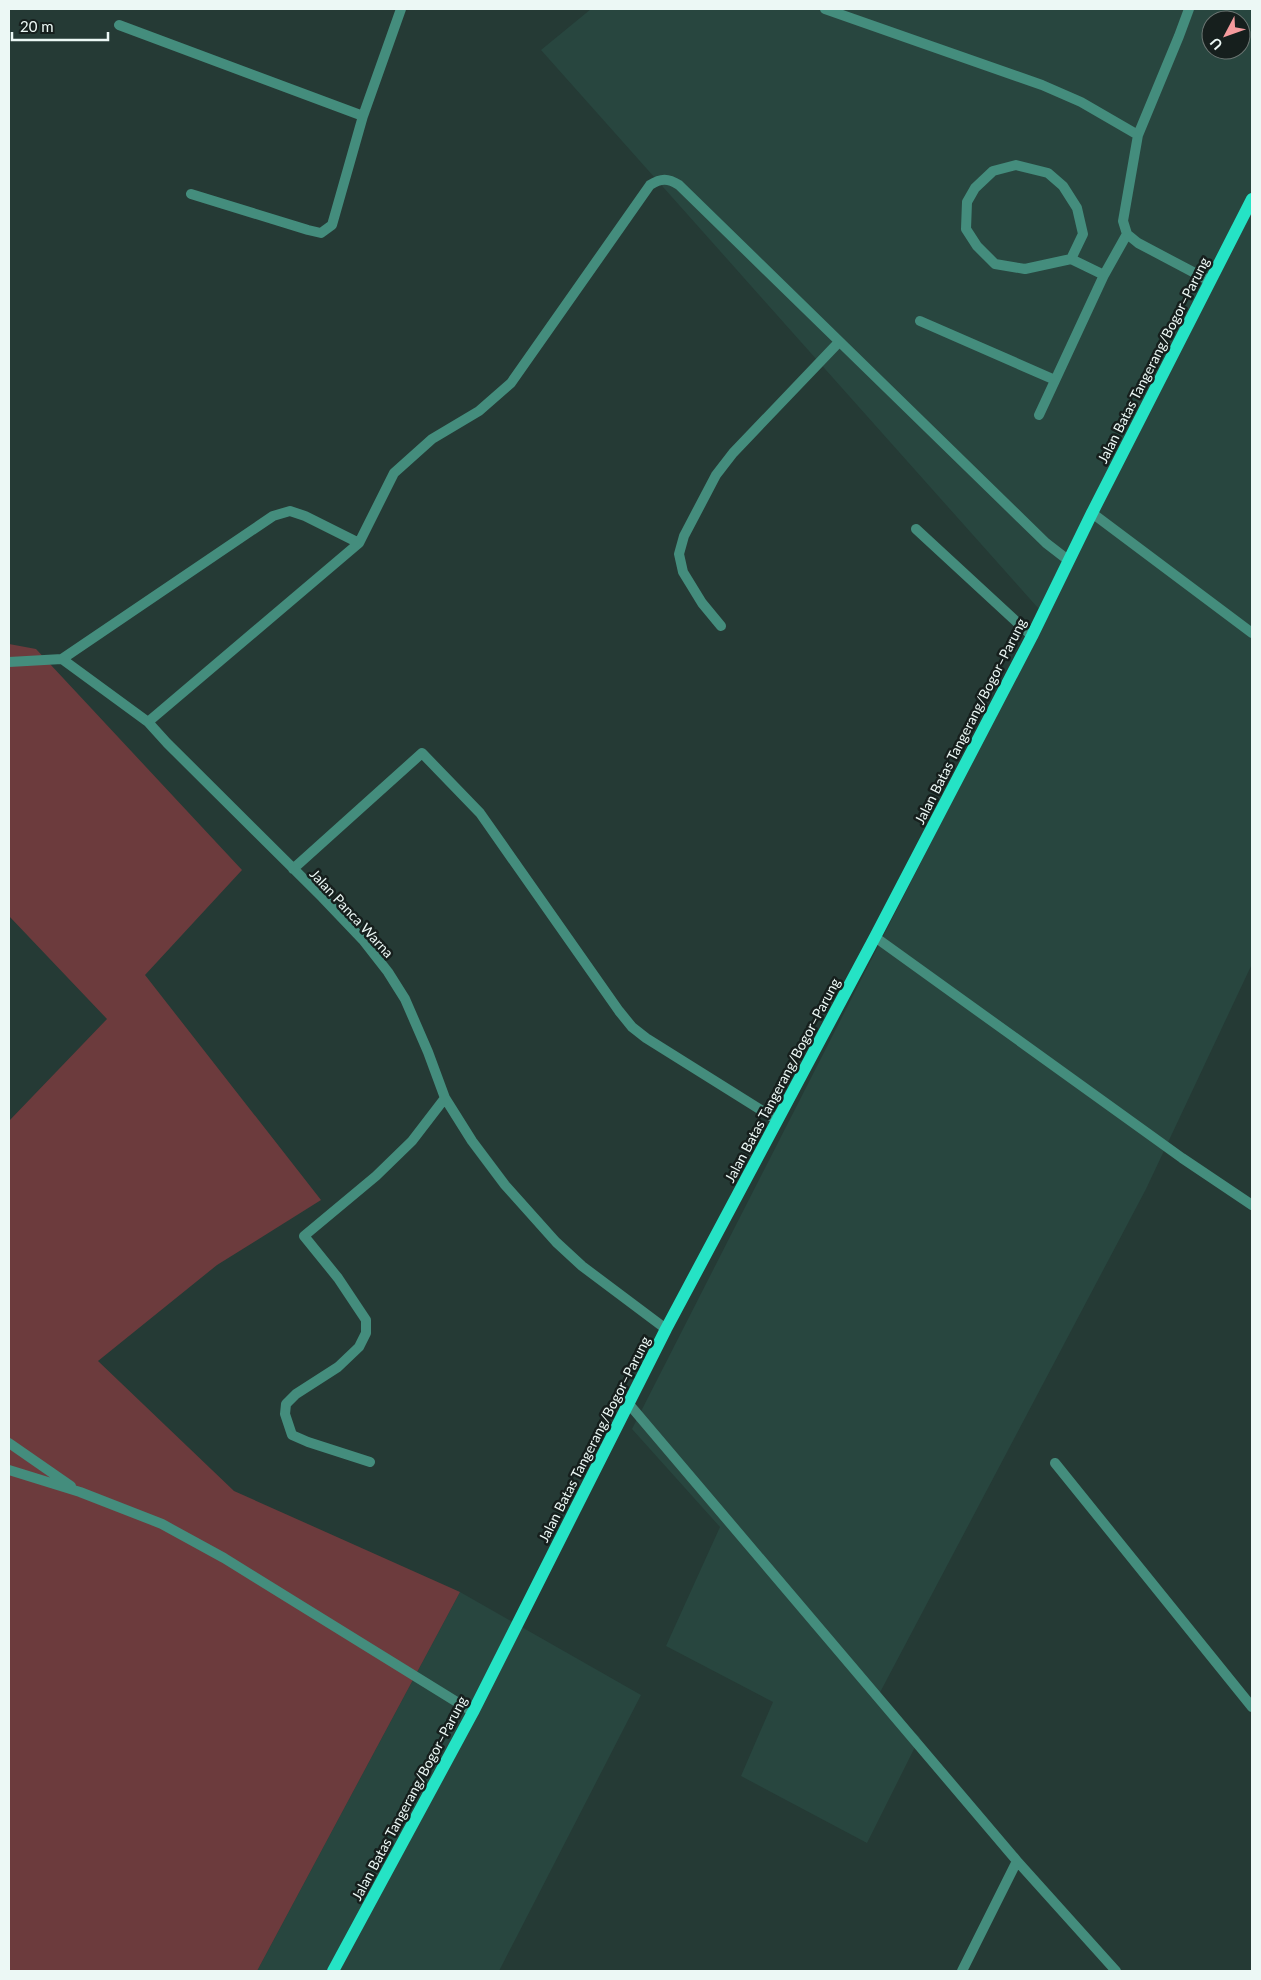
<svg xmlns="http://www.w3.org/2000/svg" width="1261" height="1980" font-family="Lato,sans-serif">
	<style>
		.built { fill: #28463f; fill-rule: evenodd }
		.green { fill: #6c3b3d }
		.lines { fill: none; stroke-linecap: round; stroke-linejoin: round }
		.lane { stroke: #448d7d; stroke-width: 10 }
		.street { stroke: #448d7d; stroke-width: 10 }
		.primary { stroke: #25e3c5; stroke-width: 12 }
		.labels { text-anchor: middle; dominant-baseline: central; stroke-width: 5; stroke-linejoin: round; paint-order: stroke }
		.street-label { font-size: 14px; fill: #ecf8f5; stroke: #161f1d }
	</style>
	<rect width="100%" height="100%" fill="#253a35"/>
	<path class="built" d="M591 9H1252V964L1146 1189 876 1700 920 1737 867 1843 741 1776 773 1702 666 1646 720 1527 632 1429 1046 617 541 50ZM1211 20H1241V50H1211Z
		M460 1592 641 1695 499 1971H257Z"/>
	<path class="green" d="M9 644 36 649 242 870 145 975 321 1200 217 1265 98 1361 234 1491 460 1592 257 1971H9V1121L107 1019 9 916Z"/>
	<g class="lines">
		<path class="lane" d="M825 9 1042 85 1081 102 1138 135 1123 221 1127 234 1138 243 1210 281
			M119 25 363 116
			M1138 135 1179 36 1189 9
			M191 194 308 230 321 233 332 225 363 116 401 9
			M1071 259 1083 234 1077 208 1063 186 1048 173 1016 165 993 171 975 188 967 202 966 229 977 246 995 264 1025 269 1071 259 1104 275
			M920 321 1055 380
			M1039 415 1104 275 1127 234
			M1092 513 1252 633
			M916 529 1032 636
			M9 1443 71 1486
			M9 1470 80 1492 162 1524 224 1558 473 1712"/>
		<path class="street" d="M721 626 702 603 683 572 679 554 684 536 716 475 733 453 839 342
			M62 659 273 516 290 511 305 516 359 543
			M9 662 62 659 148 722 167 743 322 897 363 940 388 972 405 999 428 1052 445 1098 472 1141 505 1185 556 1242 582 1266 666 1329
			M148 722 359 543 394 473 432 439 479 411 511 383 650 185C661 178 668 178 679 185L1046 543 1068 560
			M293 869 422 753 480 813 619 1011 632 1027 646 1038 777 1120
			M875 937 1182 1158 1252 1205
			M628 1403 1017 1861 1116 1971
			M370 1462 308 1442 292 1435 285 1414 286 1404 296 1394 338 1367 359 1347 366 1333V1320L338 1278 304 1236 376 1176 412 1141 445 1098
			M1055 1463 1252 1707
			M962 1971 1017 1861"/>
		<path class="primary" d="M333 1971 473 1712 666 1329 875 937 1032 636 1092 513 1252 199"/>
	</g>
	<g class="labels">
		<g class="street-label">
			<text transform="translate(1153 360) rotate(-63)">Jalan Batas Tangerang/Bogor–Parung</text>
			<text transform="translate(970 721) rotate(-63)">Jalan Batas Tangerang/Bogor–Parung</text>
			<text transform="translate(352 913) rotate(47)">Jalan Panca Warna</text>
			<text transform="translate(782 1080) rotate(-62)">Jalan Batas Tangerang/Bogor–Parung</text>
			<text transform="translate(594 1439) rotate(-63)">Jalan Batas Tangerang/Bogor–Parung</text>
			<text transform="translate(409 1798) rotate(-62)">Jalan Batas Tangerang/Bogor–Parung</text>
		</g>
	</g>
	<rect width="1261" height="1980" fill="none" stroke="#ecf8f5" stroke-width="20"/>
	<g transform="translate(1226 35) rotate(229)"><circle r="24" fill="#161f1d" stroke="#6c7673"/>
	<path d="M0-4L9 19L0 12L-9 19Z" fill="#f59b9d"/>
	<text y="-8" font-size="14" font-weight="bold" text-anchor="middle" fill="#ecf8f5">U</text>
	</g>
	<path d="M12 32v8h96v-8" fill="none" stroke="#ecf8f5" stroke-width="2.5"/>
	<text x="20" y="32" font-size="15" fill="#ecf8f5" stroke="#161f1d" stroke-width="4" paint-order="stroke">20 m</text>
</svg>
